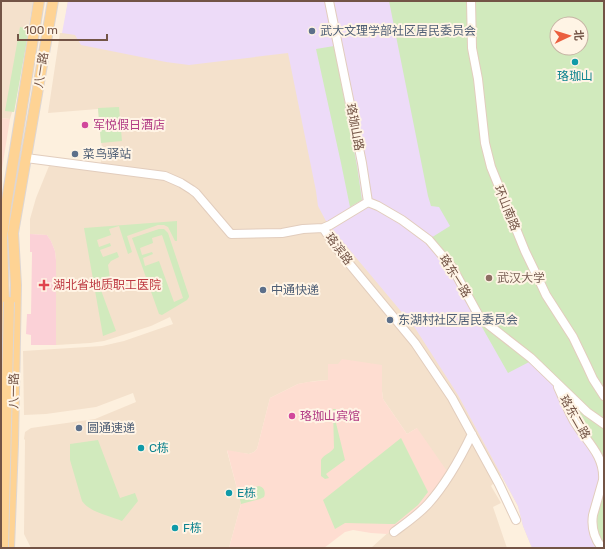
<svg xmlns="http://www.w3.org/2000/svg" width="605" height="549" font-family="Rubik,'Noto Sans SC',sans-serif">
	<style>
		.residential { fill: #f4e1cc }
		.commercial { fill: #feddd1 }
		.education { fill: #eddbf8; fill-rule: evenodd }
		.medical { fill: #fbd1d7 }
		.green { fill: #d1eabd; fill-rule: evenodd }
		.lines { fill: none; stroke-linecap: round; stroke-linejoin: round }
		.minor-casing { stroke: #e2cdbd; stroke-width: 10 }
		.major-casing { stroke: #ddd6d3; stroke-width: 12 }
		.minor { stroke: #fff; stroke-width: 8 }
		.major { stroke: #fed394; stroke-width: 10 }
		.major-bridge-casing { stroke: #ddd6d3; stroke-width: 12; stroke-linecap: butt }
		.major-bridge { stroke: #fed394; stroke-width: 10 }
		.service-dot { fill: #5c6f8a; stroke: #fff4e5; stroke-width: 1.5 }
		.culture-dot { fill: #0f9aa8; stroke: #fff4e5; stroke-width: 1.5 }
		.hotel-dot { fill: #d1479c; stroke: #fff4e5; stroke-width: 1.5 }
		.education-dot { fill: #8d6e63; stroke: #fff4e5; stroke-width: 1.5 }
		.health-dot { fill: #e0444e; stroke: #fff4e5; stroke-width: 1.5 }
		.labels { text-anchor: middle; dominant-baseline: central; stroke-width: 4; stroke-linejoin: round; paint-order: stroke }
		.service-label { font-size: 12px; fill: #4e5e75; stroke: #fff4e5; text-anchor: start }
		.street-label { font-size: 12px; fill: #735446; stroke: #fff4e5 }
		.culture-label { font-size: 12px; fill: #0d838f; stroke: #fff4e5; text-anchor: start }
		.hotel-label { font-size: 12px; fill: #b23c85; stroke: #fff4e5; text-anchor: start }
		.education-label { font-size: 12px; fill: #785e54; stroke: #fff4e5; text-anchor: start }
		.health-label { font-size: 12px; fill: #be3a42; stroke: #fff4e5; text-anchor: start }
	</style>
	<rect width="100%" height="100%" fill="#fdf0de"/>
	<path class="residential" d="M1 1H33L14 112H12L10 119 1 118Z
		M68 1H326L449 269 532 548 523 526 518 506 501 475 491 486 501 503 493 507 507 548H371L391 530 417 428 407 434 383 399 382 391V365L328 380 315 381 298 384 270 398 257 449 254 452 249 454 227 451 241 504 229 548H31L24 534 25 440 24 439 25 432 31 428 95 419 136 402 133 393 96 407 46 414 24 415 23 351 102 346 124 341 173 324 170 317 151 326 104 341 90 343 56 345V260L55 251 51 241 47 235 30 234V219L36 198 49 166 100 171 102 149 98 109 48 113 60 33H63Z"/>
	<path class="commercial" d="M1 118 10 119 1 175Z
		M342 359 382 365V391L383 399 385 402 407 434 417 428 449 474 420 508 387 534 371 533 353 530 345 532 324 548H229L241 504 227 450 249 454 254 452 257 449 270 398 298 384 308 382 328 380V364H338Z"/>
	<path class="education" d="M68 1H604V548H532L523 526 518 506 458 395 415 328 327 223 318 206 316 191 288 53 189 65 166 62 81 45 75 35 62 33ZM557 24H581V48H557Z"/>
	<path class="medical" d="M30 234 47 235 51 241 55 251 56 260V345H31V335L26 334 27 314H31L32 255V252H30Z"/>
	<path class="green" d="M389 1H604V548H596C583 529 590 509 596 489 598 483 601 475 599 468 596 454 577 432 569 419 563 408 559 393 552 383 547 376 537 368 531 361L508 373 449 269 426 241 450 226 439 207 431 206 428 196ZM557 24H581V48H557Z
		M20 27 29 29 14 112 5 111Z
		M334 46 357 166 362 200 350 207 341 163 316 49Z
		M119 107 122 141 101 143 98 108Z
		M177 221V241H175L168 227 164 225H158L127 236 132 252 128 254 119 226 109 229 111 235 97 240 99 247 110 243 111 246 100 250 103 257 117 252 119 257 111 261 108 265 110 278 98 282 116 331 103 336 84 228Z
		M159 229H164L168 233 189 296V297L187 300 162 315 159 314 132 238ZM162 235 183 298 174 302 159 261 145 266 143 258 153 254 152 252 142 255 140 248 153 243 152 238Z
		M333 409H336V423L345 460 326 474 329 478 325 479 321 476V460C323 455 331 453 334 448Z
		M401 438 428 492 418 505 395 524H390L345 523 335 529 323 500Z
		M98 440 120 498 135 493 138 501 122 521C110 516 89 512 82 501L70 460V444Z
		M259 486C264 487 266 492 264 497L260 499 241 504 238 491Z"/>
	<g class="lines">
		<g class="minor-casing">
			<path id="minor" d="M329 1 362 163 368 202
				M471 1 472 48 478 79 485 143 491 167 525 251 539 280 546 295 573 337 587 366 593 379 604 396
				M26 158 165 176 181 183 192 190 196 193 231 234 282 233 303 229 323 228 338 250 415 343 452 398 499 484 516 520
				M368 202 378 206 402 220 429 240 452 267 480 318 531 358 587 412 604 424
				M323 228 330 225 368 202
				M558 387C563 398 568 410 574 421 585 440 605 455 603 480L593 515C591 528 594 538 602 548
				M394 532C406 523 418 515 428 504 446 484 460 459 472 434"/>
		</g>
		<g class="major-casing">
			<path id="major" d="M1 245 6 206 39 1
				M1 413 4 303 2 239
				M9 548 13 444 16 285 13 233 53 1"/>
		</g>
		<use href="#minor" class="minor"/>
		<use href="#major" class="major"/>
		<g class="major-bridge-casing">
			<path id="major-bridge" d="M3 548 9 302"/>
		</g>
		<use href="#major-bridge" class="major-bridge"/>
	</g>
	<g class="service-dot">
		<circle cx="312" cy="31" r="4"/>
		<circle cx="75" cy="154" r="4"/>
		<circle cx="263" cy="290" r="4"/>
		<circle cx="390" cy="320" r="4"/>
		<circle cx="79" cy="428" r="4"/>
	</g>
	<g class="culture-dot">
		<circle cx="575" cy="62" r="4"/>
		<circle cx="141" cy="448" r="4"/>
		<circle cx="229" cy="493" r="4"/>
		<circle cx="175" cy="528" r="4"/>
	</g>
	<g class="hotel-dot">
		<circle cx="85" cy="125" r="4"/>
		<circle cx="292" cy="416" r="4"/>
	</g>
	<circle class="education-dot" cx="489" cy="278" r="4"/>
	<path class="health-dot" d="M42 279h4v4h4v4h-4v4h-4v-4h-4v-4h4z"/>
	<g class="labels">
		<g class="service-label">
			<text x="320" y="31">武大文理学部社区居民委员会</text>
			<text x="83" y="154">菜鸟驿站</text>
			<text x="271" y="290">中通快递</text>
			<text x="398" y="320">东湖村社区居民委员会</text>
			<text x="87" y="428">圆通速递</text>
		</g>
		<g class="street-label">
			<text transform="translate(41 70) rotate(-81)">八一路</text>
			<text transform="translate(355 127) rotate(79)">珞珈山路</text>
			<text transform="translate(507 208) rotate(68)">环山南路</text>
			<text transform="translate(339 249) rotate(53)">珞滨路</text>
			<text transform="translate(455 276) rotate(58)">珞东一路</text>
			<text transform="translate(14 391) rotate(-89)">八一路</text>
			<text transform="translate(575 417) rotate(60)">珞东二路</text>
		</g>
		<g class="culture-label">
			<text x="575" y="76" text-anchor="middle">珞珈山</text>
			<text x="149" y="448">C栋</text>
			<text x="237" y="493">E栋</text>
			<text x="183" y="528">F栋</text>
		</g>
		<g class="hotel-label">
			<text x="93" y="125">军悦假日酒店</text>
			<text x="300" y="416">珞珈山宾馆</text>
		</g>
		<g class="education-label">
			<text x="497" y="278">武汉大学</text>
		</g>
		<g class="health-label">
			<text x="53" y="285">湖北省地质职工医院</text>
		</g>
	</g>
	<rect width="605" height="549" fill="none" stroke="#735446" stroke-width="4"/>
	<g transform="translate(569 36) rotate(86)"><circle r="19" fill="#fff4e5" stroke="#c7b4a5"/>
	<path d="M0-3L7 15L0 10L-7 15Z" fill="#eb5f3f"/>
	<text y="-6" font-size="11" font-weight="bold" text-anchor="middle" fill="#735446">北</text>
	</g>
	<path d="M18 34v6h89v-6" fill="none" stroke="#735446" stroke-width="2"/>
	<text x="24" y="34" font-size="12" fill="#735446" stroke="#fff4e5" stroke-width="3" paint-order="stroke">100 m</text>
</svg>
